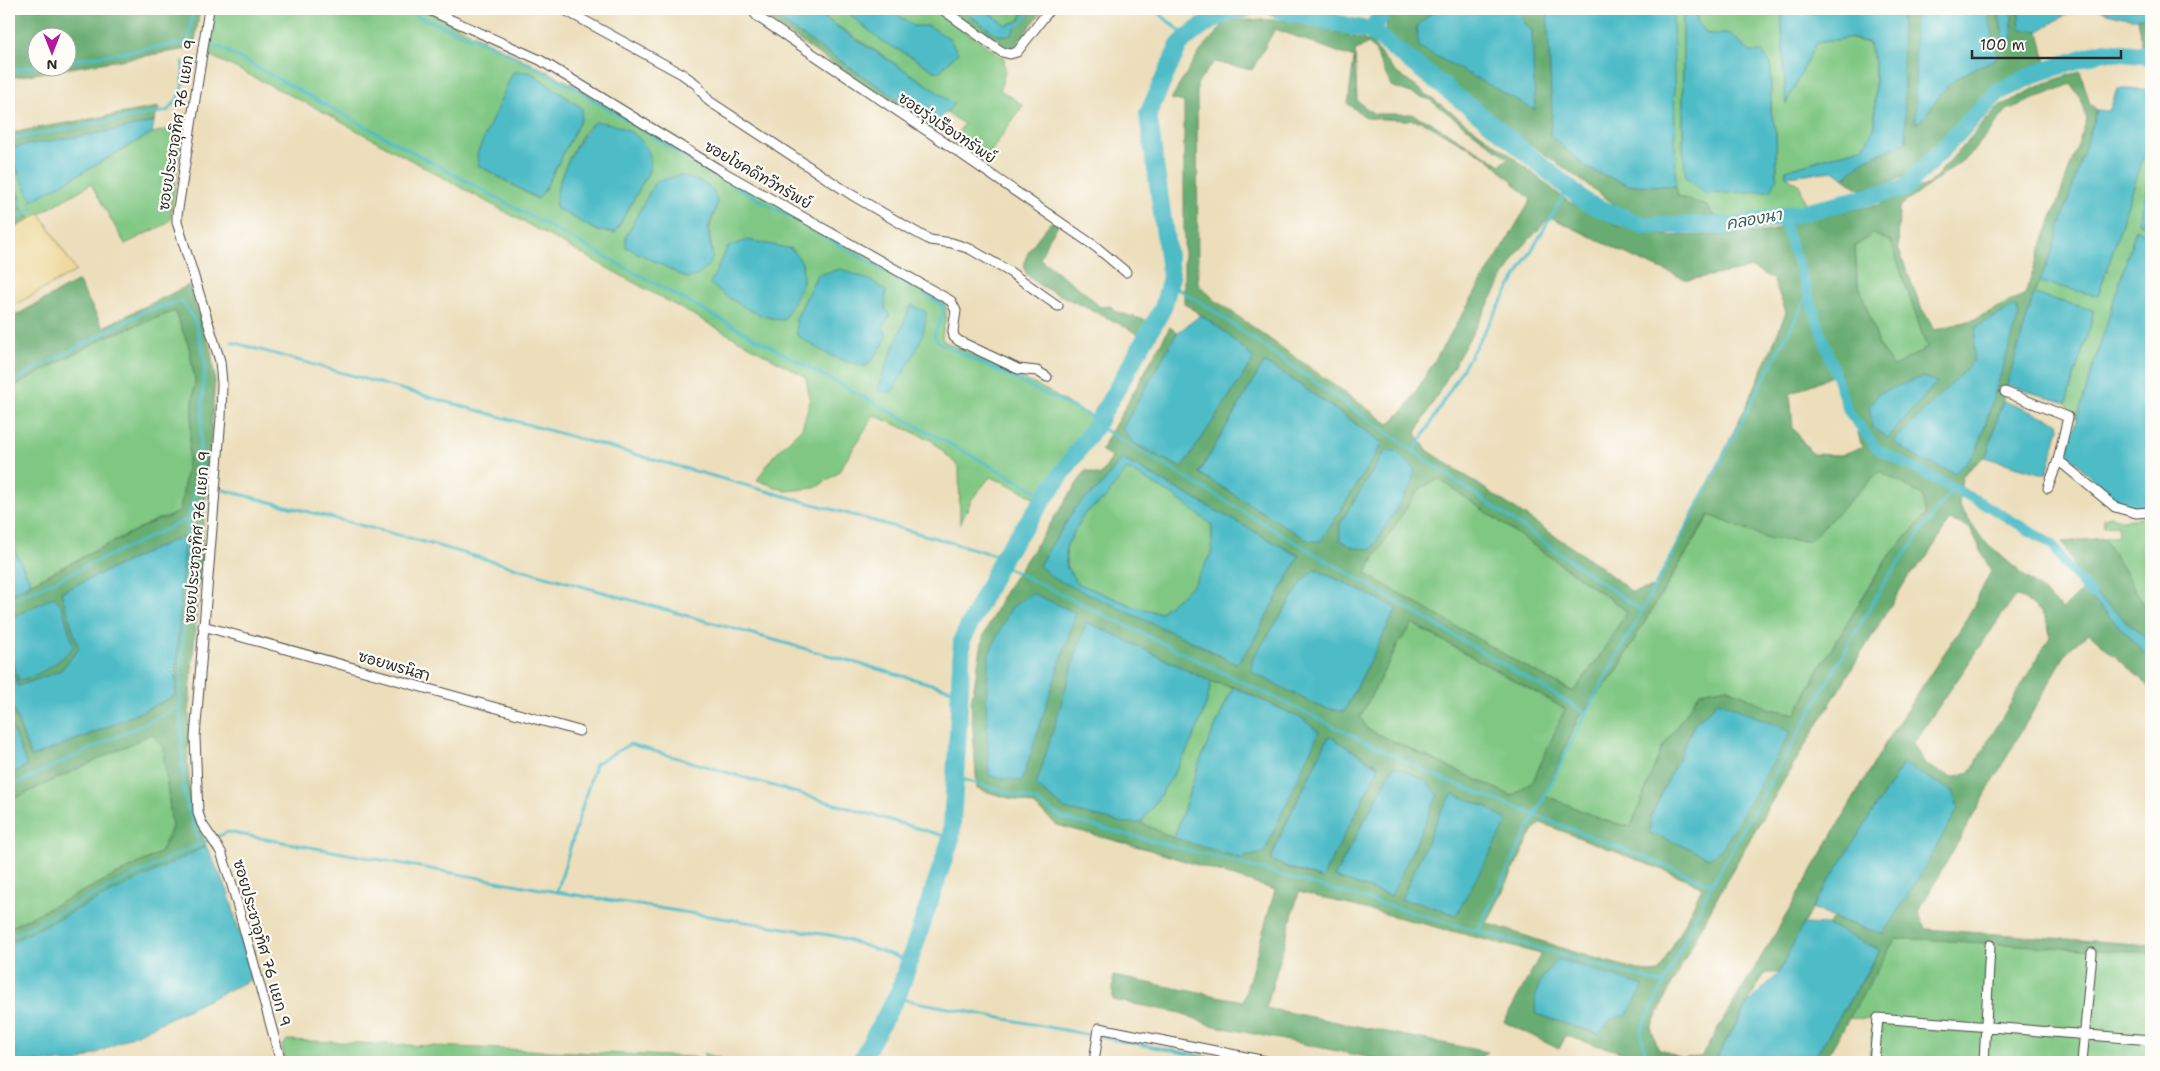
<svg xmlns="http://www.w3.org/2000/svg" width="2160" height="1071" font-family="'Shantell Sans','Playpen Sans Thai',sans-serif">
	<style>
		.green { fill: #80c783; stroke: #567957; fill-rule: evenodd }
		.forest { fill: #68ac71; stroke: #4a6c4e; fill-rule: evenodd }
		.sand { fill: #eeda9e; stroke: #8c8264 }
		.water { fill: #4ebcc7; stroke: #3c7479; fill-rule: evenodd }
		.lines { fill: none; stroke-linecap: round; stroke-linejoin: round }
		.stream { stroke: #4ebcc7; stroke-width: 3 }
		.canal { stroke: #4ebcc7; stroke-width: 10 }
		.river { stroke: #4ebcc7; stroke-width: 18 }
		.street-casing { stroke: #484641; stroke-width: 11 }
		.street { stroke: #fff; stroke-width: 9 }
		.labels { text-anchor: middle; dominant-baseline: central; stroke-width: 4.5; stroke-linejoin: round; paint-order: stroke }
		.street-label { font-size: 15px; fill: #2b2b2b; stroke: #fdfcf7 }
		.water-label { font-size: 16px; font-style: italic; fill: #375e62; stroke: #fdfcf7 }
	</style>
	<rect width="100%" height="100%" fill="#fdfcf7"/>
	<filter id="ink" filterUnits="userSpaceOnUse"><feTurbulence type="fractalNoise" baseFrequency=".02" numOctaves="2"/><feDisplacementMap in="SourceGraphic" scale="10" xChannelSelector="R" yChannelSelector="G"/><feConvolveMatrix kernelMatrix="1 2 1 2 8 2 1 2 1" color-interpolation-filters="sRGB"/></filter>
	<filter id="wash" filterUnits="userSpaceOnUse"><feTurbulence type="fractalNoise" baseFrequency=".0096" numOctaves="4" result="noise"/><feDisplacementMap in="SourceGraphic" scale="20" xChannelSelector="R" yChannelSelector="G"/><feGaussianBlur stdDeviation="1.12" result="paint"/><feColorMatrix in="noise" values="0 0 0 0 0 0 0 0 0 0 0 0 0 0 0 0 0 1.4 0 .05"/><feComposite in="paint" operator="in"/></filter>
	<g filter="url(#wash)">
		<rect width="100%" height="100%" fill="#ecdebb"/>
		<path class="green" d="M211 9H423L570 83 945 302C949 320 942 324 942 340L1048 391 1095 420 1035 498 1008 484 990 477 972 499 960 524 959 467 931 440 874 415 838 473 815 488 786 491 757 480 774 455 802 428 810 401 806 377 316 108 207 54ZM530 72 582 108 581 119 544 191 537 199 478 165ZM595 122 649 171 615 233 598 231 556 208C552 189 573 149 584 132 586 128 591 125 595 122ZM655 182 715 213C702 238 717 243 710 264L643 205ZM728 247 792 249 802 263 803 282 711 284ZM817 275 890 315 883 327 887 335 883 345 867 366C843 364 817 349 798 335L796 319ZM911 305 926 312 879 391 884 371Z
			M813 9H843L934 71 958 53 929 26 913 27 890 9H934L1004 58 1005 71 1000 90 1023 105 986 159 975 160 952 141 964 124 946 113 953 104C908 70 859 42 813 9Z
			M984 9H1025L1019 21 1006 25Z
			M1673 9H1683V148L1777 176 1776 134 1771 111V64L1750 52 1731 34H1707L1697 21V9H1781L1786 103 1815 43 1849 38 1868 43 1875 63V126L1864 147 1786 170V176L1800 185 1805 204 1730 219 1714 216 1707 206 1678 196 1674 177Z
			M183 126 170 220 166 224 125 244 91 184 31 219 21 207 20 196 9 177V155L19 176 82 173 152 133Z
			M2151 134V179L2138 222 2151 227V238L2136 230 2077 419 2066 403 2092 320 2093 310 2034 294 2039 282 2098 295Z
			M1873 234 1891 242 1927 348 1893 367 1880 347 1857 279 1855 246Z
			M175 311 189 347 195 380 188 461 180 511 166 518 158 519 31 583 9 539V389L108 336Z
			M1127 468 1173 495 1212 525V552L1194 584 1160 613 1135 607 1076 583 1066 566V547L1085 513 1105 499Z
			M1880 470 1922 495 1926 515 1885 561 1816 674 1796 714 1770 709 1727 687 1661 750 1631 827 1603 820 1544 795 1578 718 1616 673 1636 636 1710 515 1768 539 1809 541Z
			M1439 479 1627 611 1599 657 1574 692 1531 670 1366 574 1375 556 1419 489Z
			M2111 516 2122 520 2151 517V616L2104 538 2118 536 2117 525 2104 526V518Z
			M1413 624 1566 709 1533 781 1512 796 1367 729 1360 717 1398 644Z
			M1211 682 1233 687 1200 761 1174 838 1141 823C1171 780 1202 735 1211 682Z
			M152 733 163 747 172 827 160 853 9 928V801Z
			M1895 939H1920L2151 953V1062H1870L1873 1019 1849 1018Z
			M287 1040 693 1057 705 1061 704 1053 730 1062H285L282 1045Z"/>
		<path class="forest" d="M9 9H200L194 48 9 78ZM38 38H68V68H38Z
			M753 9H762L931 121H938L935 130 932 132Z
			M946 9H961L997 35H1011L1025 9H1044L1014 47 1006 50Z
			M1395 9H1436L1430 13 1534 110 1532 30 1524 24 1520 9H1547L1552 113 1550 135 1587 168 1629 185 1676 186 1678 196 1707 206 1714 216 1730 219 1670 220 1628 214 1483 110 1384 33 1390 15Z
			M1901 9H1914L1916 124C1930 114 1933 102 1943 90 1958 74 1978 67 1998 58L1987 9H1998L1999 21 2013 26 2011 9H2018L2020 28 2039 31 2046 63 2015 74 1990 93 1909 174 1882 186 1859 189 1844 178 1865 160 1906 142Z
			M2151 17V49L2142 45 2137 19Z
			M1227 20H1293L1371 42 1394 71 1509 154 1569 202 1621 227 1669 236 1733 235 1770 231 1805 219 1878 205 1929 184 1997 108 2043 84 2080 71 2090 104 2097 110 2050 258 2034 294 1987 454 1962 476 1959 505 1983 540 2063 609 2083 589 2151 659V688L2089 633 2068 650 1918 912 1926 929 2151 945V953L1920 939H1895L1824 1062H1812L1880 951 1827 925 1833 918 1883 934 1903 764 1807 917 1779 973H1765L1714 1062H1641V1058L1566 1036 1559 1049 1504 1022 1541 954 1299 892 1266 1008 1488 1052 1476 1062H1391L1210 1025 1181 1013 1113 1000V976L1243 1001 1275 890 1150 850 1057 825 1034 805 977 789 971 703 983 637 1004 593 1086 470 1100 476 1112 458 1101 450 1170 327 1177 333 1122 429 1181 468 1254 359 1226 333 1184 303V102L1171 99 1198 54ZM1275 29 1354 58 1348 104 1367 118 1421 121 1488 158 1531 200 1406 408 1389 424 1215 300 1198 284 1197 84 1214 62 1252 70ZM1368 43 1375 51 1391 86 1430 100 1508 158 1501 165 1430 122 1411 114H1374L1357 101 1355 51ZM2071 84 2079 96 2087 119 2025 294 1975 319 1935 330 1921 307 1898 248 1899 207 1970 155 2007 110ZM1550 217 1643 262 1688 280 1752 268 1773 279 1786 312C1750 407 1701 497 1655 587L1632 592 1598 565 1426 449 1416 433 1518 252ZM1873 234 1891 242 1927 348 1893 366 1880 347 1857 279 1855 246ZM2015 306 2019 315 1977 451 1894 441 1973 362 1976 327ZM1264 363 1286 375 1383 443 1361 476 1309 540 1199 473ZM1840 372 1862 447 1841 455 1812 454 1793 428 1790 394ZM1122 459 1299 556 1250 647 1236 664 1039 565 1076 507 1099 488ZM1880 471 1922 495 1926 515 1885 561 1816 674 1796 714 1770 709 1727 687 1700 692 1661 750 1631 827 1603 820 1545 795 1578 718 1616 673 1636 636 1709 515 1768 539 1809 541ZM1439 479 1627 611 1599 657 1573 692 1531 670 1366 574 1375 556 1419 489ZM1950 520 1970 528 1991 571 1967 619 1892 732 1781 924 1701 1057 1681 1058 1658 1048 1651 1028C1724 871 1818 725 1908 577L1926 558ZM1315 569 1397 608 1344 712 1252 660 1303 581ZM2015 596C2036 604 2048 614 2050 637L1970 772 1952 777 1926 765 1913 744ZM1086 622 1107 631 1211 682 1234 687 1303 719 1319 732 1174 838 1141 823ZM1413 624 1565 709 1533 781 1512 796 1367 729 1360 717 1398 644ZM1719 701 1709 858 1687 847 1650 818 1695 723ZM1329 736 1379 766 1322 879 1294 870 1271 860 1280 836ZM1394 766 1425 780 1391 896 1334 877ZM1453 794 1456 915 1421 903 1401 900 1441 811ZM1541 823 1689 880 1702 888 1659 972 1649 973 1577 953 1487 923 1532 833ZM1536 1013 1612 1018 1598 1034Z
			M159 107 154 122 117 130 9 148V133Z
			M21 207 31 219 9 232V214Z
			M1052 221 1058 225 1046 244 1040 259 1087 294 1100 307 1111 306 1114 311 1151 322 1142 337 1122 325 1039 285C1034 281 1028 277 1025 271 1019 258 1043 231 1052 221Z
			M78 281 103 327 189 285 211 350 215 381 190 695 188 760 190 800 206 846 9 944V928L160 853 172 828 163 747 152 734 9 801V775L27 766 9 721V697L31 757 103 729 175 696 184 538 176 539 61 592 80 649 60 671 18 687 9 664V656L19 680 55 597 9 619V595L158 519 166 518 180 511 188 461 195 380 189 347 175 311 108 336 9 389V319Z
			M2104 538 2151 616V642L2134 629 2083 583 2062 542Z"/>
		<path class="sand" d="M40 213 76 271 9 308V232Z"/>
		<path class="water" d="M762 9H813L849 35 925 83 954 104 938 121H931Z
			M843 9H890L913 26H929L949 38 958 53 947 63 941 71H934L914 58 883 42Z
			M961 9H984L1006 25 1019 21 1011 35H997Z
			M1299 9H1339L1334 17Z
			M1436 9H1520L1524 24 1532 30 1535 110 1419 47 1416 27Z
			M1547 9H1673L1676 186 1629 185 1587 168 1550 135 1552 113Z
			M1683 9H1697V21L1707 34H1731L1750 52H1762L1771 64V111L1776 134 1777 177 1771 191 1706 194 1686 178 1683 148Z
			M1781 9H1901L1906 142 1865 160 1844 178 1835 171 1786 176V170L1864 147 1875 126V63L1868 42 1849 38 1816 43 1786 104Z
			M1914 9H1987L1998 58C1978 67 1958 74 1943 91 1933 102 1929 115 1916 124Z
			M1998 9H2011L2013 44 2006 49Z
			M2018 9H2087L2064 16 2039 31 2020 29Z
			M2098 9H2151V17C2132 20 2116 17 2098 9Z
			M513 72H530L582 108 581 119 544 191 538 199 478 165 477 154Z
			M2117 89H2151V134L2098 296 2039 282 2050 258 2097 110 2109 111Z
			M154 122 152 133 32 201 9 154V148L117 130Z
			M595 122C621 122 658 141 649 171L615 233 598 231 556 208C552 186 578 136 595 122Z
			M680 175C692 179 712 183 716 197 720 208 710 217 709 227 706 245 721 255 704 270 698 276 695 277 687 278L626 247V236L655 182Z
			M9 177 20 196 21 207 9 214Z
			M2151 179V227L2138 222Z
			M2136 229 2151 238V505C2146 506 2138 509 2132 507 2110 503 2082 468 2067 452Z
			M748 240 792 249 802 263 803 282 784 320C760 320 729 299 710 284L728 247Z
			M841 269 874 282 886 291 885 308 890 315 883 327 887 335 883 345 867 366C843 364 816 349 797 335L796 319 817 275Z
			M2034 294 2093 310 2092 320 2066 403 2007 385Z
			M911 305 926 312C926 342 907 366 892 392L878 391 884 371Z
			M2015 306 2019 315 1977 451 1955 473 1921 460 1893 442 1973 362 1976 327Z
			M1201 315 1226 333 1254 359 1182 468 1135 444 1122 429 1177 333Z
			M1264 363 1286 375 1383 443 1321 541H1309L1199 473Z
			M1922 377 1937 382 1888 438 1873 428 1869 407 1879 393Z
			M2003 401 2058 422 2059 428 2047 473H2039L1984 457 1987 454Z
			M1385 451H1396L1414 468V480L1372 549 1354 548 1340 540V523Z
			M1122 459 1299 556 1250 647 1236 664 1204 647 1053 578 1039 565 1076 507 1099 488ZM1127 469 1173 495 1212 525V552L1194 584 1160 613 1135 607 1077 583 1066 566V547L1085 513 1105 499Z
			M184 538 175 696 103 729 31 757 9 697V664L18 686 60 671 79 649 61 592 176 539Z
			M9 539 31 583 9 595Z
			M1315 569 1397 608 1344 712 1318 706 1252 672V660L1303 581Z
			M2083 583 2134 629 2151 642V659L2083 589Z
			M1032 593 1076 613 1022 781 989 776 986 704 989 654 1011 608Z
			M54 597 61 604 74 646C61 661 39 677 19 680L9 656V619Z
			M1086 622 1107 631 1211 682C1202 735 1171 780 1141 823H1123L1065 809 1036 786Z
			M1233 687 1303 719 1319 732 1264 853 1240 858 1174 838 1200 761Z
			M1719 701 1791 732 1722 849 1709 858 1687 847 1650 833V818L1695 723Z
			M9 721 27 766 9 775Z
			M1329 736 1379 767 1322 879 1271 861 1280 836Z
			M1903 764 1954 792 1958 809 1922 872 1883 934 1834 918 1812 908Z
			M1394 766 1425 780 1438 795 1391 896 1334 877Z
			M1453 794 1487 807 1508 821 1456 915 1421 903 1401 900 1441 811Z
			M206 846 228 891 252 979 78 1062H9V943Z
			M1803 924 1827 925 1880 950 1812 1062H1714L1750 1001 1779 973Z
			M1558 959 1644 986 1626 1016 1612 1018 1599 1034 1536 1014C1532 989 1542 977 1558 959Z"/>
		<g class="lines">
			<path class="stream" d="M399 9 498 48 574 88 705 169 929 296 942 305 943 315 934 335 938 342 1099 420
				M1154 9 1187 37
				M1013 27 1022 21 1031 9
				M188 43 193 9
				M212 47 221 48 1046 496
				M68 61 183 43 194 44
				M9 71 38 66
				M9 139 167 111C184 95 184 85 183 62
				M9 222 33 208
				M1169 284 1202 303 1642 611
				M232 342 1003 557
				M9 383 144 312 182 301 195 321 205 359 198 483
				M1096 425 1586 713
				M1414 452 1568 188
				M224 490 406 537 960 692
				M188 519 180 707 184 794 200 845
				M999 564 1438 777 1712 884
				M9 602 188 519 198 483 207 486
				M955 777 1036 801 1062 818 1235 862 1664 984
				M9 787 180 707
				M557 892 595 764 630 744 951 838
				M1478 930 1586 713 1634 626 1808 295
				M9 937 171 857 228 832 557 892 835 936 910 961
				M896 998 1232 1062
				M1647 1062 1641 1031 1708 891 1884 583 1953 488"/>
			<path class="canal" d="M1782 217 1848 411 1877 449 1984 504 2053 545 2064 563 2091 594"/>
			<path class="river" d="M1276 9 1371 31 1483 117 1587 203 1642 225 1732 226 1796 214 1905 188 1998 92 2038 73 2104 51 2151 56
				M1371 31 1385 9
				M860 1062 899 992 951 838 958 732 962 640 1003 557 1096 425 1163 308 1171 277 1148 114 1179 45C1195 29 1222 11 1245 9"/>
		</g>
	</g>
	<g filter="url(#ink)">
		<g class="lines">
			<g class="street-casing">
				<path id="street" d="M209 9 177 215V222L220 361 222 383 221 417 195 737 198 813 202 824 221 852 232 885 281 1062
					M427 9 540 60 718 169 951 301 956 311 953 331 954 337 959 341 1018 369 1037 371 1047 377
					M563 9 682 74 696 84 709 101 852 195 919 234 930 240 952 243 970 249 1010 272 1058 306
					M751 9 758 17 954 149 1096 247 1126 272
					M942 9 1002 52 1010 54 1017 52 1050 9
					M2005 392 2068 417 2058 460 2115 507 2136 513 2151 512
					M2048 488 2058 460
					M203 626 579 731
					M1094 1062 1099 1028 1271 1062
					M1874 1062 1878 1018 2151 1040
					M1984 1062 1990 945
					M2082 1062 2092 953"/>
			</g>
			<use href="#street" class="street"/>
		</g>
	</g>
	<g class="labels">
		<g class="street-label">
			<text transform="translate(177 125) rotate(-81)">ซอยประชาอุทิศ 76 แยก 9</text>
			<text transform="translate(947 128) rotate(34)">ซอยรุ่งเรืองทรัพย์</text>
			<text transform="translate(758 175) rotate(30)">ซอยโชคดีทวีทรัพย์</text>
			<text transform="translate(197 537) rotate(-85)">ซอยประชาอุทิศ 76 แยก 9</text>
			<text transform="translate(394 666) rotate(16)">ซอยพรนิสา</text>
			<text transform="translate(262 943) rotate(74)">ซอยประชาอุทิศ 76 แยก 9</text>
		</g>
		<g class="water-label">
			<text transform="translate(1754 219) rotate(-10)">คลองนา</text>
		</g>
	</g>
	<rect width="2160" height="1071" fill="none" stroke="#fdfcf7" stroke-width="30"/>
	<g transform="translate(52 52) rotate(180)"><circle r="24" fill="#fdfcf7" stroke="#a9a8a5"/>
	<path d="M0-4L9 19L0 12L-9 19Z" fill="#b5179e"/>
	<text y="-8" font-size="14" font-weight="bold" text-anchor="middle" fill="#2b2b2b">N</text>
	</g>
	<path d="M1972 50v8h149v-8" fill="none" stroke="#2b2b2b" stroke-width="2.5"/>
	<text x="1980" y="50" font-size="15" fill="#2b2b2b" stroke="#fdfcf7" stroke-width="4" paint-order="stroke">100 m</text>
</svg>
